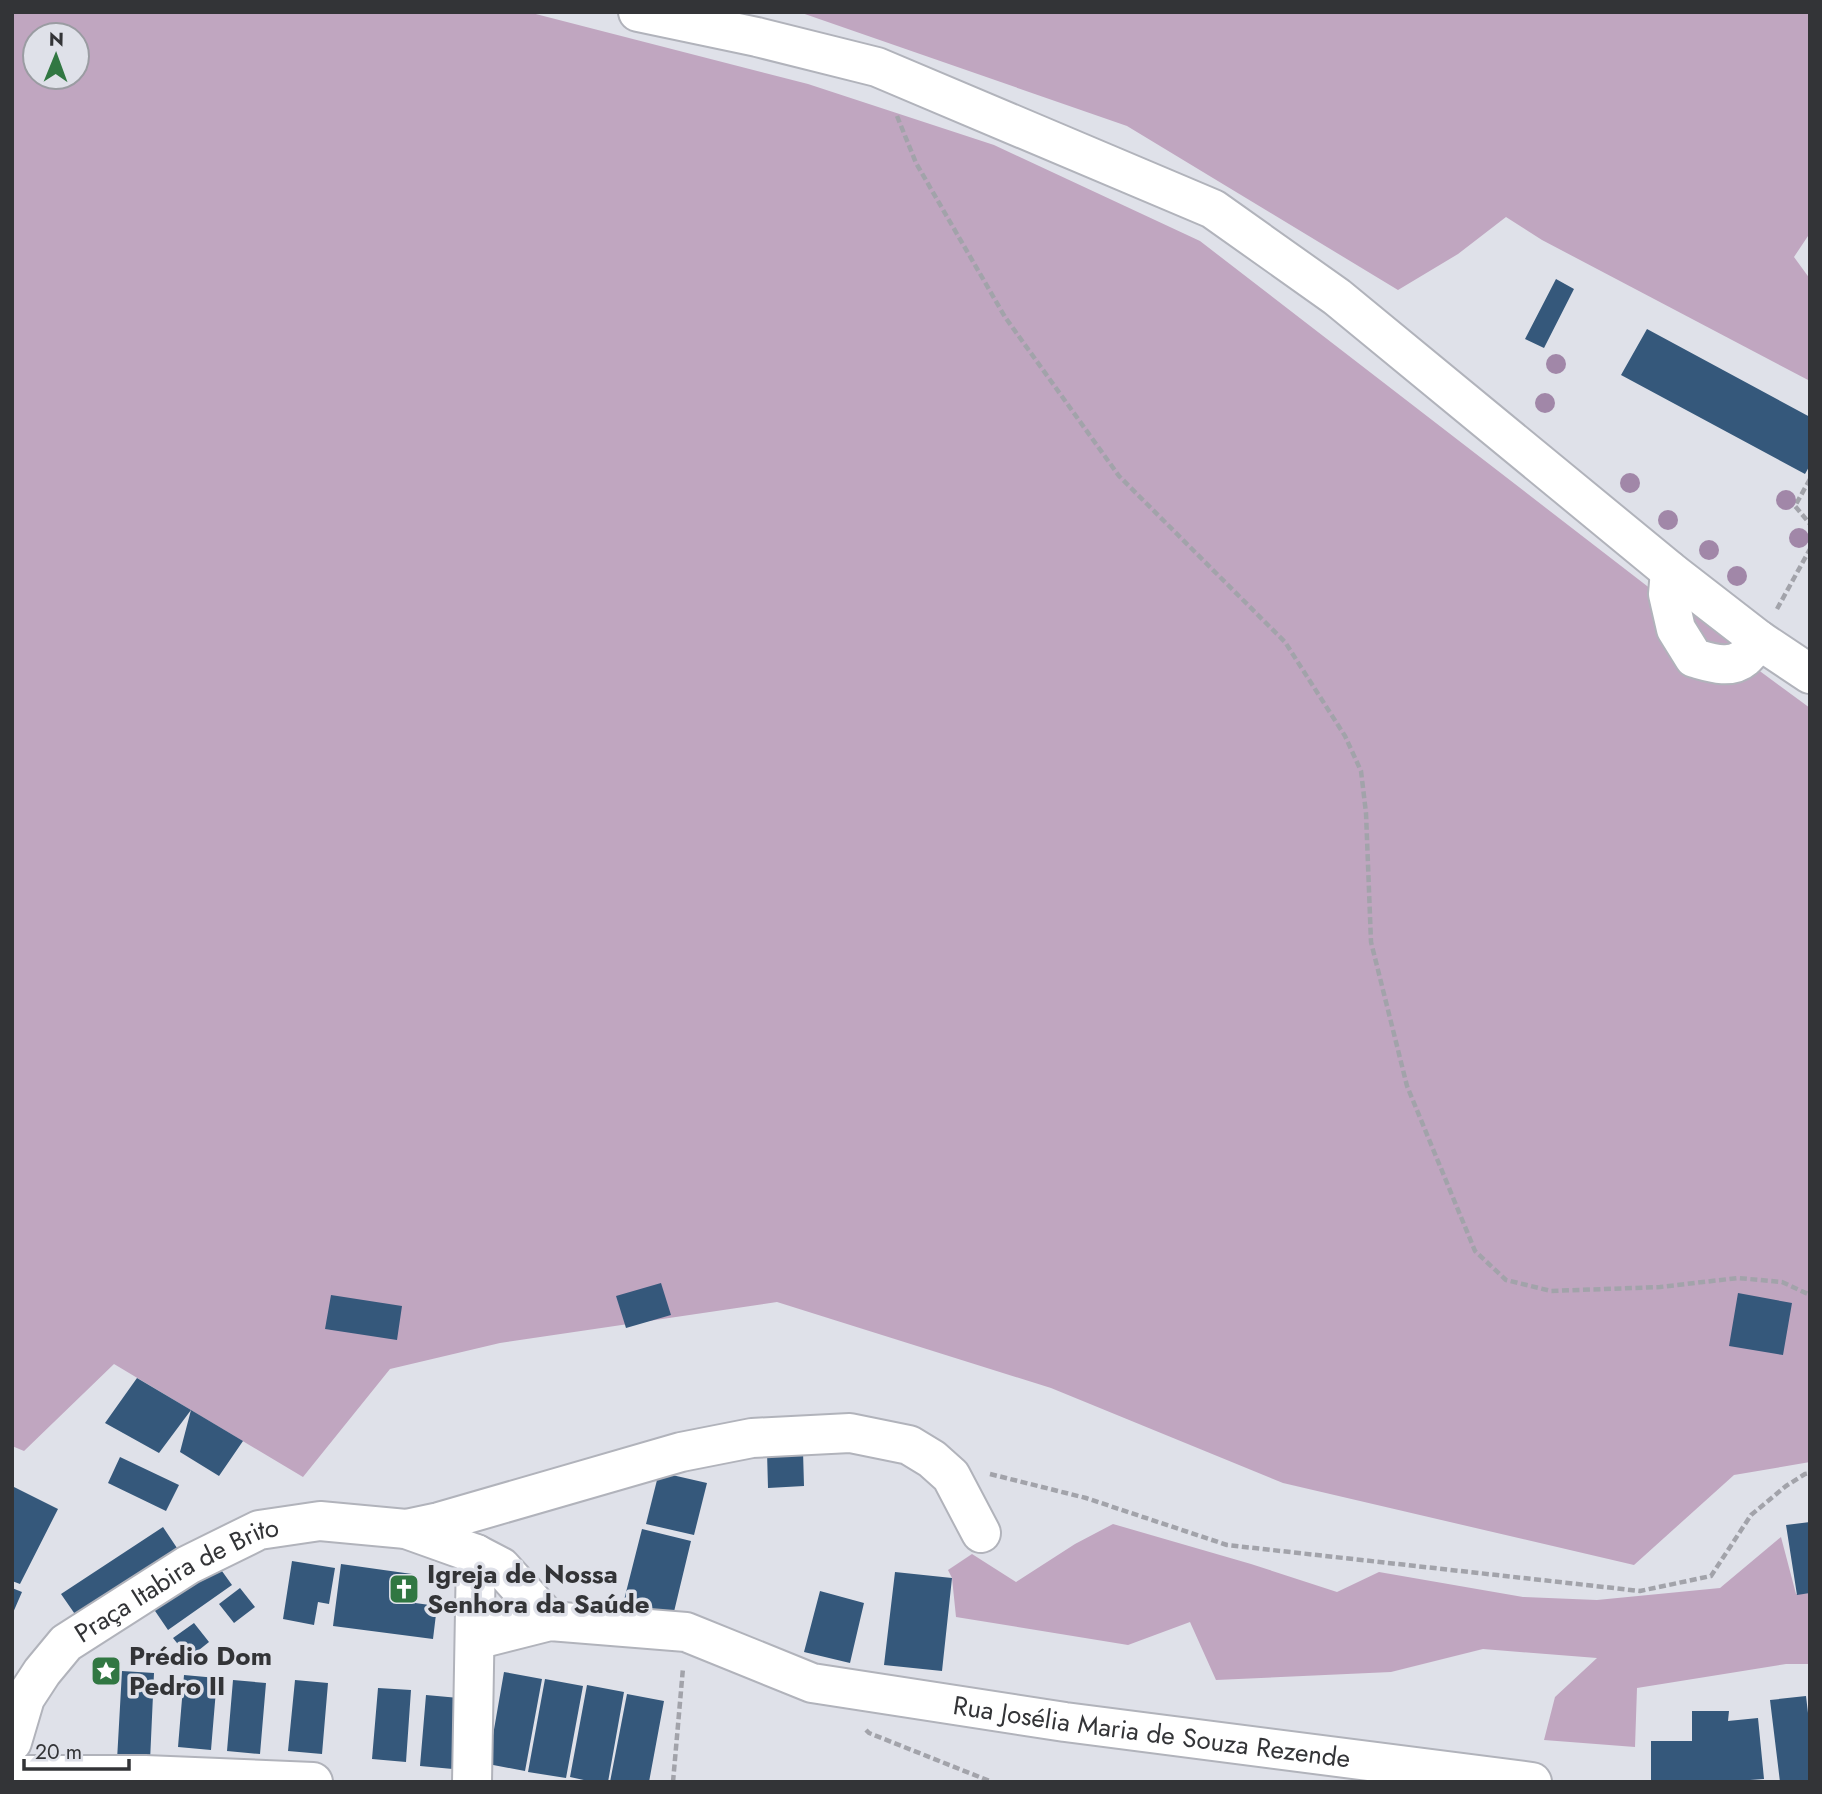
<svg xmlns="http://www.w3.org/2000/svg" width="1822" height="1794" font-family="Jost,sans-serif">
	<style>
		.green { fill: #c0a6c0; fill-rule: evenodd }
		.building { fill: #35587b }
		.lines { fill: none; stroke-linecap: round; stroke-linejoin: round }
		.minor-casing { stroke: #b1b3bb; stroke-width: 42 }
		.path { stroke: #a2a3aa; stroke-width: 4.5; stroke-dasharray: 7 3.5; stroke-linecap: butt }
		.minor { stroke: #fff; stroke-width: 38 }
		.tree { fill: #a187a8 }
		.labels { text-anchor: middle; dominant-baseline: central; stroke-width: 7; stroke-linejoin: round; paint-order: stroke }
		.poi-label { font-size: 26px; font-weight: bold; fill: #333437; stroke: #dfe1e9; text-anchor: start }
		.street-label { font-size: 26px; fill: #333437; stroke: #dfe1e9 }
	</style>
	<rect width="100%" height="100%" fill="#dfe1e9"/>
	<path class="green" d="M12 12H528L808 84 994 145 1200 241 1682 613 1685 596 1739 643 1734 652 1810 708V1462L1734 1475 1634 1565 1283 1483 1051 1388 777 1302 500 1343 390 1369 303 1477 114 1364 24 1451 12 1446ZM35 35H77V77H35Z
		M799 12H1810V233L1794 257 1810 279V381L1542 240 1506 217 1458 254 1398 290 1127 126Z
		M1113 1524 1251 1564 1337 1592 1379 1572 1523 1597 1597 1600 1720 1588 1781 1537 1796 1594 1810 1593V1664H1786L1637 1688 1635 1747 1544 1740 1555 1697 1597 1658 1483 1649 1391 1672 1216 1680 1190 1622 1128 1645 956 1617 952 1578 948 1570 972 1554 1016 1582 1075 1544Z"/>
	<path class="building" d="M1556 279 1574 289 1544 348 1525 339Z
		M1647 329 1810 417V465L1805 474 1621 375Z
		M661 1283 671 1315 626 1328 616 1296Z
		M1738 1293 1792 1303 1783 1355 1729 1346Z
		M331 1295 402 1306 397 1340 325 1329Z
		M137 1378 191 1410 159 1453 105 1423Z
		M191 1410 243 1441 219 1476 180 1452Z
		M803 1451 804 1486 768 1488 767 1452Z
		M120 1457 179 1485 166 1511 108 1483Z
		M659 1472 707 1483 694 1535 646 1524Z
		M12 1486 58 1509 20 1584 12 1581Z
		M1810 1522V1593L1797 1595 1786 1525Z
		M163 1527 181 1554 79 1620 61 1594Z
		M642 1529 691 1541 672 1620 622 1608Z
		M214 1560 232 1585 168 1630 151 1605Z
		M292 1561 335 1568 329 1604 318 1602 314 1625 283 1619Z
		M341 1564 412 1574 408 1602 437 1606 433 1639 333 1626Z
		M895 1572 952 1578 942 1671 884 1665Z
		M12 1588 22 1592 12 1615Z
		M240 1588 255 1607 234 1623 219 1604Z
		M820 1591 864 1603 850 1663 804 1652Z
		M194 1623 209 1642 189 1658 173 1638Z
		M122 1671 154 1673 150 1761 117 1760Z
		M504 1672 542 1679 525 1771 488 1764Z
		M184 1675 217 1678 211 1750 178 1747Z
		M545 1679 583 1686 566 1778 528 1772Z
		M233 1680 266 1683 260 1754 227 1751Z
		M295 1680 328 1683 322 1754 288 1751Z
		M587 1685 624 1692 608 1782H593L570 1777Z
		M378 1688 411 1690 406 1762 372 1759Z
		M627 1694 664 1701 649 1782H610Z
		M426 1695 459 1698 453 1769 420 1766Z
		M1806 1696 1810 1730V1780L1780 1782 1770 1700Z
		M1692 1711H1729L1728 1721 1758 1718 1764 1779 1722 1782H1651V1741H1692Z"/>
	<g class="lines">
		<g class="minor-casing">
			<g id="minor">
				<path d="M638 12 757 37 877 67 1213 209 1337 297 1670 571 1759 640 1810 674"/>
				<path d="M1670 571 1668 594 1676 629 1694 658C1709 662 1730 670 1744 658 1750 653 1754 646 1759 640"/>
				<path d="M406 1529 439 1522 681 1452 752 1438 850 1433 909 1445 932 1459 951 1476 981 1533"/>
				<path id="s1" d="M475 1640 550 1621 686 1632 812 1683 1065 1722 1532 1782"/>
				<path id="s2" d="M12 1742 25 1698 42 1672 66 1643 188 1565 259 1530 320 1521 406 1529 476 1554 501 1567 550 1621"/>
				<path d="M12 1775H145L313 1782"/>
				<path d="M472 1782 476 1554"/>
			</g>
		</g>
		<path class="path" d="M897 116 916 163 1005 317 1119 476 1285 642 1345 736 1361 771 1366 813 1371 942 1407 1086 1475 1251 1506 1280 1551 1291 1660 1287 1738 1278 1782 1282 1810 1295
			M1810 479 1795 506 1810 524
			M1777 609 1810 549
			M990 1474 1086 1498 1227 1545 1640 1591 1711 1576 1751 1515 1786 1486 1805 1474 1810 1473
			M866 1730 869 1733 992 1782
			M673 1782 683 1668"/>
		<use href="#minor" class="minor"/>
	</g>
	<g class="tree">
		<circle cx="1556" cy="364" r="10"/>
		<circle cx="1545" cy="403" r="10"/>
		<circle cx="1630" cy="483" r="10"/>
		<circle cx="1786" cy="500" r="10"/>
		<circle cx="1668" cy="520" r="10"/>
		<circle cx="1799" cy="538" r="10"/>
		<circle cx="1709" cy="550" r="10"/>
		<circle cx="1737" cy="576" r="10"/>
	</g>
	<defs>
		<g id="church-square" transform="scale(1.575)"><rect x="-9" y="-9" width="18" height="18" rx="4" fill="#317742" stroke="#dfe1e9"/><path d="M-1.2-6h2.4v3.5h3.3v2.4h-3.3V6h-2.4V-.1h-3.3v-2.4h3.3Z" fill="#fff"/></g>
		<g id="sight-square" transform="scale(1.575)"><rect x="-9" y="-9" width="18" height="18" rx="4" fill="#317742" stroke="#dfe1e9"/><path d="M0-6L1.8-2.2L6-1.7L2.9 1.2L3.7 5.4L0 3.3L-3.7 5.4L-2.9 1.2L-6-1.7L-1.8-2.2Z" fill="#fff"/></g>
	</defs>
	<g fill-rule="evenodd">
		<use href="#church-square" x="404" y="1589"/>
		<use href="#sight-square" x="106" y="1671"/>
	</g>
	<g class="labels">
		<g class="poi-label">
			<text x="427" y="1574">Igreja de Nossa<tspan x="427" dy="30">Senhora da Saúde</tspan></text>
			<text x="129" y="1656">Prédio Dom<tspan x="129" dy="30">Pedro II</tspan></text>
		</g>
		<g class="street-label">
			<text stroke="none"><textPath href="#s2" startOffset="243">Praça Itabira de Brito</textPath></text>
			<text stroke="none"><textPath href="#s1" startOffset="693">Rua Josélia Maria de Souza Rezende</textPath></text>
		</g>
	</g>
	<rect width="1822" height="1794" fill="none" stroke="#333437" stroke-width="28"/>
	<g transform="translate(56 56) rotate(1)"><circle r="33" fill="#dfe1e9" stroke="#9a9ca2" stroke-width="2"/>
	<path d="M0-5L12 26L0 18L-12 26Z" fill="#317742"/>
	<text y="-10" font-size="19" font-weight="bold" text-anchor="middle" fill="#333437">N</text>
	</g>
	<path d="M24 1759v10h105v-10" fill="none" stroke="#333437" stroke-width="3.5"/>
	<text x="35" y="1759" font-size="21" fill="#333437" stroke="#dfe1e9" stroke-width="5" paint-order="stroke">20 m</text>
</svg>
